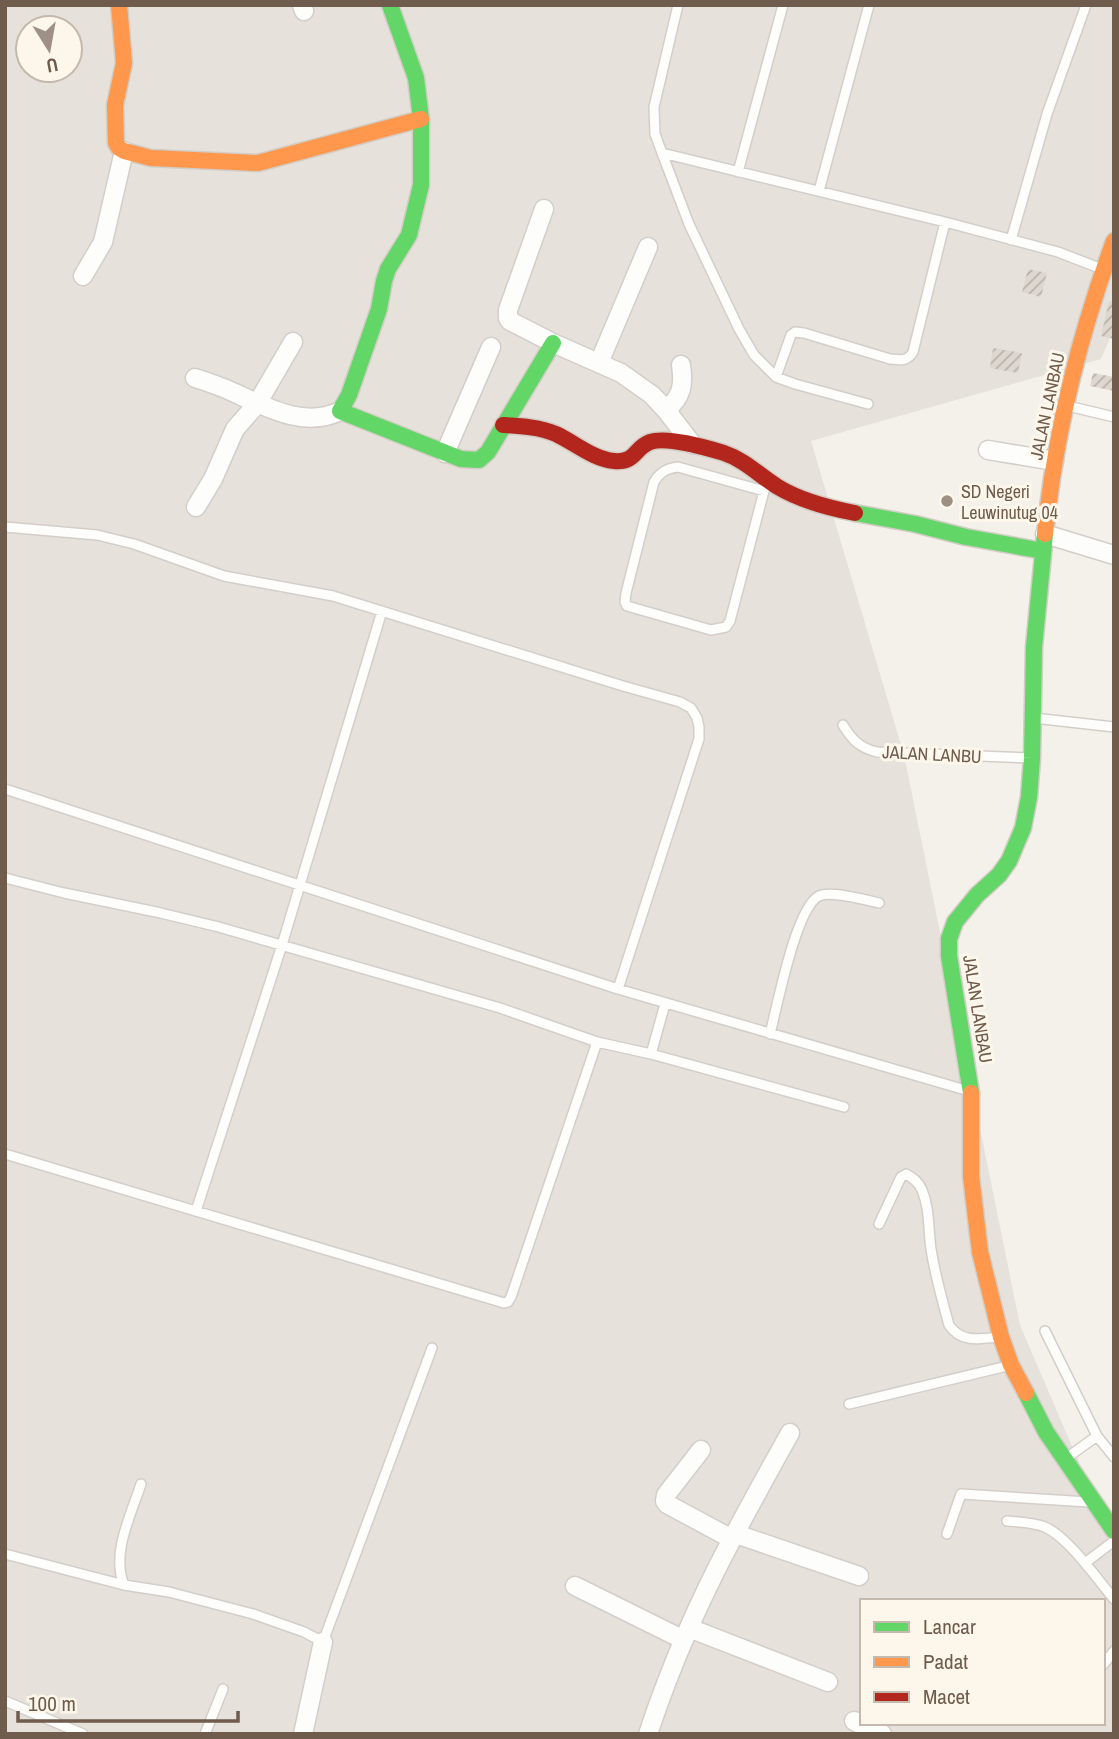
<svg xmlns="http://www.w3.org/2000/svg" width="1119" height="1739" font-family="'Archivo Narrow',sans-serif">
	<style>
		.industrial { fill: #e6e1db; fill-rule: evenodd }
		.building { fill: url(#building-hatch) }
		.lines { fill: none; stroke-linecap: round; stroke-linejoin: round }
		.lane-casing { stroke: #d3cec8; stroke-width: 12 }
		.street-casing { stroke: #d3cec8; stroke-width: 21 }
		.fast-casing { stroke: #d2cdc5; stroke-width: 19 }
		.slow-casing { stroke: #d2cdc5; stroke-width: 19 }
		.jam-casing { stroke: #d2cdc5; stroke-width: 19 }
		.lane { stroke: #fdfdfc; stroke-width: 9 }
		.street { stroke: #fdfdfc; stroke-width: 18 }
		.fast { stroke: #63d668; stroke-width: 16 }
		.slow { stroke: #ff974d; stroke-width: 16 }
		.jam { stroke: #b3261e; stroke-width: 16 }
		.poi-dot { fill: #9e9084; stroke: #fdf7eb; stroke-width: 2.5 }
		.labels { text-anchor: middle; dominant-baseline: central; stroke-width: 6; stroke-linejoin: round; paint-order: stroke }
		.street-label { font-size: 18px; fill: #6f5c4d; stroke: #fdf7eb }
		.poi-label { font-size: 18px; fill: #6f5c4d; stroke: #fdf7eb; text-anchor: start }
	</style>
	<defs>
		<pattern id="building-hatch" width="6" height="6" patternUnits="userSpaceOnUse" patternTransform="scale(1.75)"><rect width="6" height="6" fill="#ded7d0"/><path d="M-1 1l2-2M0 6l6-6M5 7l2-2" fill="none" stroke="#b8b2ab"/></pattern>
	</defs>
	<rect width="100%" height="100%" fill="#f4f1ea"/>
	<path class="industrial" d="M5 5H1114V329L1101 359 811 441 904 755 1020 1325 1114 1544V1734H5ZM28 28H70V70H28ZM862 1601H1103V1723H862Z"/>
	<path class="building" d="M1028 269 1047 273 1041 297 1022 292Z
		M1109 301H1114V339L1101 336Z
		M993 348 1022 353 1018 373 990 368Z
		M1093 373 1114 377V391L1090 386Z"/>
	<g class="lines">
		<g class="lane-casing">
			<path id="lane" d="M678 5 654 107 655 134 662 153 945 222 1058 252 1102 269
				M662 153 689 224 739 329 754 355 776 377
				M738 172 783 5
				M819 191 869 5
				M1011 240 1047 114 1086 5
				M868 404 795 384 776 377 791 335 795 332 804 333 890 359C900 360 907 362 913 352L945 222
				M1068 406 1114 417
				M764 491 678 467C667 468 660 472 654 482L626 593 625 602 627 606 711 630 726 627 730 621 764 491 767 481
				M5 527 97 535 134 544 224 576 333 596 623 686 680 702 691 708 697 718 699 727V739L618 989
				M1034 718 1114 727
				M843 725C852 740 860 748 877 752L1030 758
				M5 789 618 989 969 1091
				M5 878 64 893 161 913 215 926 500 1008 597 1042 651 1054 844 1107
				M770 1034C777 1007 796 907 819 896 831 890 865 900 879 903
				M651 1054 665 1004
				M5 1154 504 1303 508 1302 511 1297 597 1042
				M196 1211 282 945 382 611
				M879 1224 901 1177 906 1174C913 1178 919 1182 922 1190 930 1209 928 1229 931 1249 935 1275 942 1300 949 1325 961 1343 979 1339 999 1337
				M1045 1331 1097 1436 1065 1459
				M849 1404 1011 1365
				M1097 1436 1114 1457
				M141 1484C131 1515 111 1553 124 1585L169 1592 253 1614 304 1632 323 1642 432 1348
				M1007 1521C1019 1522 1033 1522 1045 1527 1068 1537 1097 1579 1114 1599
				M947 1534 961 1494 1089 1502
				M5 1554 124 1585
				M1085 1563 1114 1541
				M1103 1665 1114 1651
				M5 1701 83 1734
				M205 1734 223 1689"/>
		</g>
		<g class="street-casing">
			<path id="street" d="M302 5 304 11
				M544 209 508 310V318L510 321 553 343 621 373 652 395 666 410 692 444
				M83 276 103 242 124 151
				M599 363 648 247
				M195 378C205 381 216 385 226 389 261 404 302 430 340 411
				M666 410C682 397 684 385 681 365
				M988 450 1054 461
				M445 453 491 347
				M196 507 213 479 235 429 257 404 293 342
				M1045 534 1114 555
				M701 1450 666 1495 665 1501 667 1504 732 1539
				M736 1534 859 1576
				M575 1586 684 1640
				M689 1628 828 1682
				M854 1721 882 1734
				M303 1734 323 1642
				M648 1734C670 1668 698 1603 731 1541 750 1505 770 1469 790 1433"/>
		</g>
		<g class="fast-casing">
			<path id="fast" d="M390 5 416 78 421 119V185L409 235 388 269 384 281 379 309 349 395 340 411 461 459 479 460 488 452 553 343
				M855 513 915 524 966 537 1043 551
				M971 1093 949 956V939L955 922 977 895 999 875 1009 861 1023 828 1029 797 1032 758 1034 647 1045 534
				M1026 1393 1046 1432 1114 1531"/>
		</g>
		<g class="slow-casing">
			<path id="slow" d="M119 5 124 63 115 105 116 143 119 148 124 151 151 158 258 163 421 119
				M1045 534C1055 433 1079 336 1114 241
				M971 1093V1176L980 1252 1001 1337 1011 1365 1026 1393"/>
		</g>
		<g class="jam-casing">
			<path id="jam" d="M503 425C520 426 540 427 556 434 575 443 593 459 614 461 636 463 634 448 650 442 667 436 707 448 724 453 745 460 760 476 778 487 801 501 829 508 855 513"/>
		</g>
		<use href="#lane" class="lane"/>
		<use href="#street" class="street"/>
		<use href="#fast" class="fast"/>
		<use href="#slow" class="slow"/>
		<use href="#jam" class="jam"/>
	</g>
	<circle class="poi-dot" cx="947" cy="501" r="7"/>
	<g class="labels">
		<g class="street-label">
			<text transform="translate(1047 406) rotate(-78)">JALAN LANBAU</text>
			<text transform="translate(932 754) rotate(3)">JALAN LANBU</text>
			<text transform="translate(978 1009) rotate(81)">JALAN LANBAU</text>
		</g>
		<g class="poi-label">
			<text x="961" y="491">SD Negeri<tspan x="961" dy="21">Leuwinutug 04</tspan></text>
		</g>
	</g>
	<rect width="1119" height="1739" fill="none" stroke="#6f5c4d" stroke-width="14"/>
	<rect x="860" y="1599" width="245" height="126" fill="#fdf7eb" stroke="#c4b9ac" stroke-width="2"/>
	<rect x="874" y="1622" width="35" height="10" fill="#63d668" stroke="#c4b9ac" stroke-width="2"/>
	<text x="923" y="1634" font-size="21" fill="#6f5c4d">Lancar</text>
	<rect x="874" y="1657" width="35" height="10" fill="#ff974d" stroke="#c4b9ac" stroke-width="2"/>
	<text x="923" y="1669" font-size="21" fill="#6f5c4d">Padat</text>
	<rect x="874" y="1692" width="35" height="10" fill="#b3261e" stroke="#c4b9ac" stroke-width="2"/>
	<text x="923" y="1704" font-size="21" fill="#6f5c4d">Macet</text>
	<g transform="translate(49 49) rotate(169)"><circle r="33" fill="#fdf7eb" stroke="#c4b9ac" stroke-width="2"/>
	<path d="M0-5L12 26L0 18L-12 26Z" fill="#9e9084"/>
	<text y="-10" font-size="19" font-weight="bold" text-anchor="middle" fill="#6f5c4d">U</text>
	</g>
	<path d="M18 1711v10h220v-10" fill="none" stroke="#6f5c4d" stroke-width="3.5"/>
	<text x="28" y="1711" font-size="21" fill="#6f5c4d" stroke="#fdf7eb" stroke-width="5" paint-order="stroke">100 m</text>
</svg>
